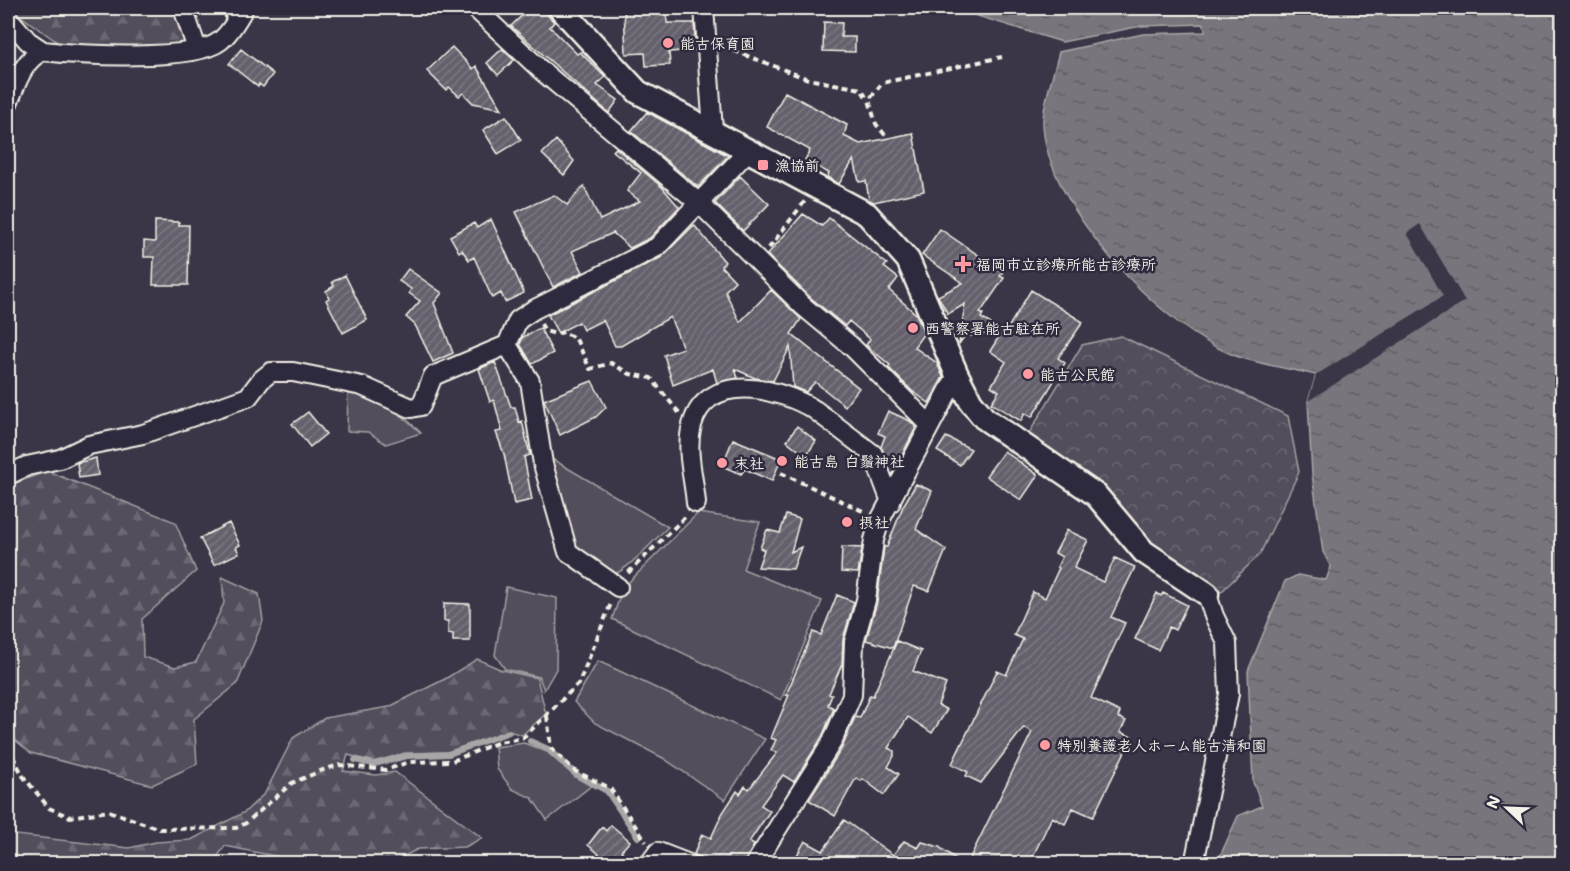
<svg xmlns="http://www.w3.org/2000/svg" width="1570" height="871" font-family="Mali,'Klee One',sans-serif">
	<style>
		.green { fill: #534e5c; stroke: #a4a0a2; stroke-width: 1.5 }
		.forest { fill: url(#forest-firs); stroke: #a4a0a2; stroke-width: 1.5 }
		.park { fill: url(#park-crowns); stroke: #a4a0a2; stroke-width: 1.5 }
		.water { fill: url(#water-ripples); stroke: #aaa6a7; stroke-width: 1.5 }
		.pier { fill: #3b3647 }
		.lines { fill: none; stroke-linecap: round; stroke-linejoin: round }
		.stream { stroke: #aaa6a7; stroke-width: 6 }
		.building { fill: url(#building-hatch); stroke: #f4f1e8; stroke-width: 1.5 }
		.service-casing { stroke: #f4f1e8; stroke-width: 14 }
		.minor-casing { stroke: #f4f1e8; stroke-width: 22 }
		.tertiary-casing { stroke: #f4f1e8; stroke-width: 27 }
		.path { stroke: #f4f1e8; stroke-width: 4; stroke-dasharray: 6 4.5; stroke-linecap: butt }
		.service { stroke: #2f2a3d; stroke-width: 9 }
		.minor { stroke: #2f2a3d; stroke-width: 18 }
		.tertiary { stroke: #2f2a3d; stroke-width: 22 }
		.poi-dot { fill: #ff9aa2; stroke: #2f2a3d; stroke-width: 2 }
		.labels { text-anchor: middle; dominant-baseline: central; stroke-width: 5; stroke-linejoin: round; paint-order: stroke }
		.poi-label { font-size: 15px; font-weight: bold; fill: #f4f1e8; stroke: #2f2a3d; text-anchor: start }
	</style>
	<defs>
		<pattern id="forest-firs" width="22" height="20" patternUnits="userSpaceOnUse" patternTransform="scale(1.5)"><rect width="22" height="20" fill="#534e5c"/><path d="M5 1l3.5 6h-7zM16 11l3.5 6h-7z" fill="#6c6873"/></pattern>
		<pattern id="park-crowns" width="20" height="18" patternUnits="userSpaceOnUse" patternTransform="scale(1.5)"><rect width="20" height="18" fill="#534e5c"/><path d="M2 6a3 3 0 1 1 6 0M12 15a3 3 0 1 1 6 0" fill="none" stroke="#6c6873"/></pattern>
		<pattern id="water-ripples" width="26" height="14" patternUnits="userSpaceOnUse" patternTransform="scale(1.5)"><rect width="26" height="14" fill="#78747b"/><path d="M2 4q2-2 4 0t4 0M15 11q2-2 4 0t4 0" fill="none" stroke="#636063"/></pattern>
		<pattern id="building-hatch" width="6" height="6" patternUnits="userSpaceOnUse" patternTransform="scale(1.5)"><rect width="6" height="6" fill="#65616c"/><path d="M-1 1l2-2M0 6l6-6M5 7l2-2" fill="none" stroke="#7c7881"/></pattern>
	</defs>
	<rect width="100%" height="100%" fill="#3b3647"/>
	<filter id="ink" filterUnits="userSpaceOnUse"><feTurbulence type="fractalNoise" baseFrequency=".0167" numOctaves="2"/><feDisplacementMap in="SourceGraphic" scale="12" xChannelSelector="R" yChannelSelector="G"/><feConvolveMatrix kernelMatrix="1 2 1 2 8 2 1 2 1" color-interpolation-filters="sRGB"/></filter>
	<g filter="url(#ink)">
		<path class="green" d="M348 392C385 401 393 406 421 433L386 444 368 432 347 431Z
			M552 459 668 527C658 536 623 576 610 575 599 573 584 558 575 551Z
			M698 513 760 522 743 569 822 601 781 700 612 619 623 588Z
			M506 587 557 598 556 669 544 690 539 677 505 669 495 655Z
			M598 661 765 739 725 800 663 758 595 723 574 702Z
			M524 743 547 752 575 777 591 786 547 820 532 798 512 789 497 769 495 747Z"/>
		<path class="forest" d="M8 8H174L185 44 142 51H70L22 17 8 12Z
			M47 471 175 522 196 571 142 619 143 657 175 667 196 662 224 603 222 577 259 594 263 621 237 684 194 719 197 764 152 785 31 753 8 734V486Z
			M477 659 502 670 537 678 546 714 522 735 509 731 447 752 405 753 374 762 348 755 343 771 376 775 395 772 482 838 465 847 418 849 388 864 309 863 225 846 213 863H8V834L129 848 156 842 191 840 245 812 265 793 293 738 325 718 389 707 445 679Z"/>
		<path class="park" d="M1121 336 1288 416 1299 472 1260 554 1221 592 1153 548 1028 435 1082 345Z"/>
		<path class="water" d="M952 8H1562V863H1217L1238 816 1262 806 1253 782 1248 671 1285 581 1298 575 1326 580 1331 567 1323 552 1312 474 1308 401 1316 375C1290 369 1262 365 1236 356 1162 329 1045 205 1043 123 1042 106 1055 70 1059 52L1143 34 1205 32 1204 24 1141 26 1062 42Z"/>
		<path class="pier" d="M1420 224 1465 301 1308 401 1316 375 1443 296 1407 233Z"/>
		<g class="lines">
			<path class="stream" d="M530 741 548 749 577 775 607 791 638 837
				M355 760 374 764 407 756 449 754 509 732"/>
		</g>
		<path class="building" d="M530 8H541L554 22 550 27 577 54 580 52 605 77 597 85 618 100 609 113 511 26Z
			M624 8H666L667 23H694L696 50 669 52 670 65 646 66 645 53 626 54Z
			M824 22 842 23 841 37H855V52L823 51Z
			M452 47 473 69 476 66 502 109 473 103 463 93 459 96 449 87 446 90 427 71Z
			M241 49 273 74 263 87 259 84 258 87 229 64Z
			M502 49 514 60 498 75 487 63Z
			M785 92 847 125 844 136 860 144 913 133 924 191 874 202 869 200 866 181 859 182 854 159 839 184 827 177 829 173 805 160 810 150 767 127Z
			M647 112 725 154 728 156 698 187 631 131Z
			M506 116 521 140 498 154 483 130Z
			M556 140 574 161 564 175 542 154Z
			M616 148 662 187 679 207 650 238 630 248 613 233 572 251 583 272 553 287 516 212 554 195 567 205 584 186 600 220 640 201 627 191 641 173 613 151Z
			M740 176 769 204 743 231 715 203Z
			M803 214 822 226 829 218 887 264 884 267 898 278 889 290 916 314 924 333 914 347 937 363 943 377 929 403 912 391 888 367 890 365 866 345 870 339 849 321 845 326 811 298 767 255Z
			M491 219 524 293 505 302 501 293 492 298 474 257 469 260 462 250 459 252 450 236 474 223 477 228Z
			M155 221 179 222V225H189L188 285H153L154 257H144V241L155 242Z
			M694 225 725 262 721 266 735 281 725 291 740 322 771 290 801 319 791 334 859 388 845 406 815 382 806 392 793 387 790 347 773 381 755 378 735 369 738 378 717 383 713 369 673 385 664 355 683 348 670 317 621 346H615L603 320 583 330 579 322 558 333 548 315 662 257Z
			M940 229 1003 272 1000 276 1004 278 980 313 983 314 981 318 1005 333 1031 290 1083 322 1058 358 1065 363 1032 417 1025 413 1021 421 991 403 999 391 991 386 1006 362 990 351 1002 332 971 336 966 334 959 344 965 304 948 314 938 296 963 283 922 255Z
			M408 269 442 293 434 303 453 353 433 362 415 325 406 317 420 301 409 293 411 289 399 281Z
			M345 275 367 320 343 333 326 300 329 298 326 291 334 286 332 282Z
			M540 328 553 353 532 364 520 344 523 337Z
			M495 362 511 407H515L519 422 522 421 530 455 524 457 532 500 514 504 504 454 496 432 502 431 494 400 490 402 479 369Z
			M592 381 606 407 596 417 560 435 544 400Z
			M888 411 910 421 916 427 898 463 886 456 881 447 885 436 878 433Z
			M308 412 326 434 310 447 292 424Z
			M797 426 816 441 806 456 787 441Z
			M946 437 971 449 960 465 937 451Z
			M733 439 781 459 772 481 745 469 741 474 722 466Z
			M1004 451 1038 475 1021 500 986 476Z
			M96 458 98 475 79 478 77 463Z
			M916 484 932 491 916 529 946 550 929 591 914 586 893 648 866 640 877 602 884 547H887L903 506Z
			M786 515 800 519 791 552 801 547 793 569 758 567 764 550 760 548 767 530 780 533Z
			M229 523 240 545 236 547 239 553 214 565 200 538Z
			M1067 530 1088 540 1074 568 1103 582 1115 558 1135 567 1111 617 1125 623 1091 698 1120 712 1118 717 1126 721 1120 732 1132 737 1093 817 1073 808 1065 824 1052 817 1029 864H967L1032 732 1024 727 981 783 966 776 968 772 952 764 997 671 1006 675 1023 639 1014 635 1033 592 1045 598 1059 568 1057 567 1062 557 1055 553Z
			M842 547 862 548 858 573 841 572Z
			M1157 593 1161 596 1163 593 1187 605 1175 630 1169 627 1158 650 1135 639Z
			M837 595 854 602 843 639 842 664 829 694 832 695 828 705 834 708 822 737 794 782 783 775 761 805 770 811 749 842 754 845 744 864H714L697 856 694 854 702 834 711 838 722 814 737 791 740 794 745 786 749 789 777 753 771 750 776 740 771 738 789 695H786L813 632 821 635Z
			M444 603 470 604V641H453V634L448 633V621H444Z
			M897 641 921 651 913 671 946 684 938 705 947 710 932 733 908 717 888 748 894 751V756L888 767 899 774 884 795 863 779 861 781 856 778 835 816 809 800 842 748 855 717 860 718 870 695 873 696Z
			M844 820 893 855 904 841 918 848 922 842 939 847 963 864H792L805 841 823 851Z
			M611 825 630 841 621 851 636 864H591L599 854 588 845 602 827 606 831Z"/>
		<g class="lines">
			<g class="service-casing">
				<path id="service" d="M231 8V23"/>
			</g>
			<g class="minor-casing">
				<path id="minor" d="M183 8 197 49
					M475 8 542 71 699 203 803 306 852 347 929 424
					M704 8 713 130
					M8 18 28 41 43 51
					M8 103C16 85 23 59 43 51 78 55 194 62 220 41 230 33 238 19 244 8
					M507 345 530 381 543 464 568 552 618 587
					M8 475 27 466 60 459 89 445 143 434 248 397 261 380 271 372H293L362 386 411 408 421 406 433 376 507 345 518 320 533 310 657 247 748 151
					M696 503C694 478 685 451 692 425 707 370 780 388 815 410L873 454 891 502
					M649 864 658 852 689 864
					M755 864 832 742 852 695 854 642 866 600 874 540 880 520 957 375
					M1194 864 1229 694 1227 643 1214 616 1207 594"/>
			</g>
			<g class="tertiary-casing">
				<path id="tertiary" d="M560 8 638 92 867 214 908 260 957 375 971 402 984 418 1096 495 1144 552 1207 594"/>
			</g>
			<path class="path" d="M724 47 808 79 861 89 868 100
				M885 135 876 124 869 100 882 83 1002 57
				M769 248 805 201
				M541 324 545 331 556 334 564 332 576 339 590 369 611 363 630 374 651 378 680 414
				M781 473 865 512
				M628 573 686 516
				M547 716 551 748 575 771 610 788 646 842
				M8 747 23 776 49 808 70 817 109 811 160 829 236 828 246 823 292 783 323 770 339 765 386 770 409 762 452 761 499 742 523 738 579 683 612 601"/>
			<use href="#service" class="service"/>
			<use href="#minor" class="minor"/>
			<use href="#tertiary" class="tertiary"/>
		</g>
	</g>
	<g class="poi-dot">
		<circle cx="668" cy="43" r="6"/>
		<rect x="757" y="159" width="12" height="12" rx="3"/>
		<path d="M960 255h6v6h6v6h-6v6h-6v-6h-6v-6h6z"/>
		<circle cx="913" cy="328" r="6"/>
		<circle cx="1028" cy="374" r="6"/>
		<circle cx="782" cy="461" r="6"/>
		<circle cx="722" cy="463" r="6"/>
		<circle cx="847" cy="522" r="6"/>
		<circle cx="1045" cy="745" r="6"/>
	</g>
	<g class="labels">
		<g class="poi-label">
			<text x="680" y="43">能古保育園</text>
			<text x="775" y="165">漁協前</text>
			<text x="976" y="264">福岡市立診療所能古診療所</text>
			<text x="925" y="328">西警察署能古駐在所</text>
			<text x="1040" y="374">能古公民館</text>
			<text x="794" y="461">能古島 白鬚神社</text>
			<text x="734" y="463">末社</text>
			<text x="859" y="522">摂社</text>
			<text x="1057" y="745">特別養護老人ホーム能古清和園</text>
		</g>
	</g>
	<rect width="1570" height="871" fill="none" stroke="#2f2a3d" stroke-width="30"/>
	<rect x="15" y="15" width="1540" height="841" fill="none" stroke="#f4f1e8" stroke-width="2" filter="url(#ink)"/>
	<g transform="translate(1507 808) rotate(293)" stroke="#2f2a3d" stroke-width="4.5" paint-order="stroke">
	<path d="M0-4.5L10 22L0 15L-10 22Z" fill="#f4f1e8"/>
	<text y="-9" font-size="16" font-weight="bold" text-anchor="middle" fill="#f4f1e8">N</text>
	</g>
</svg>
